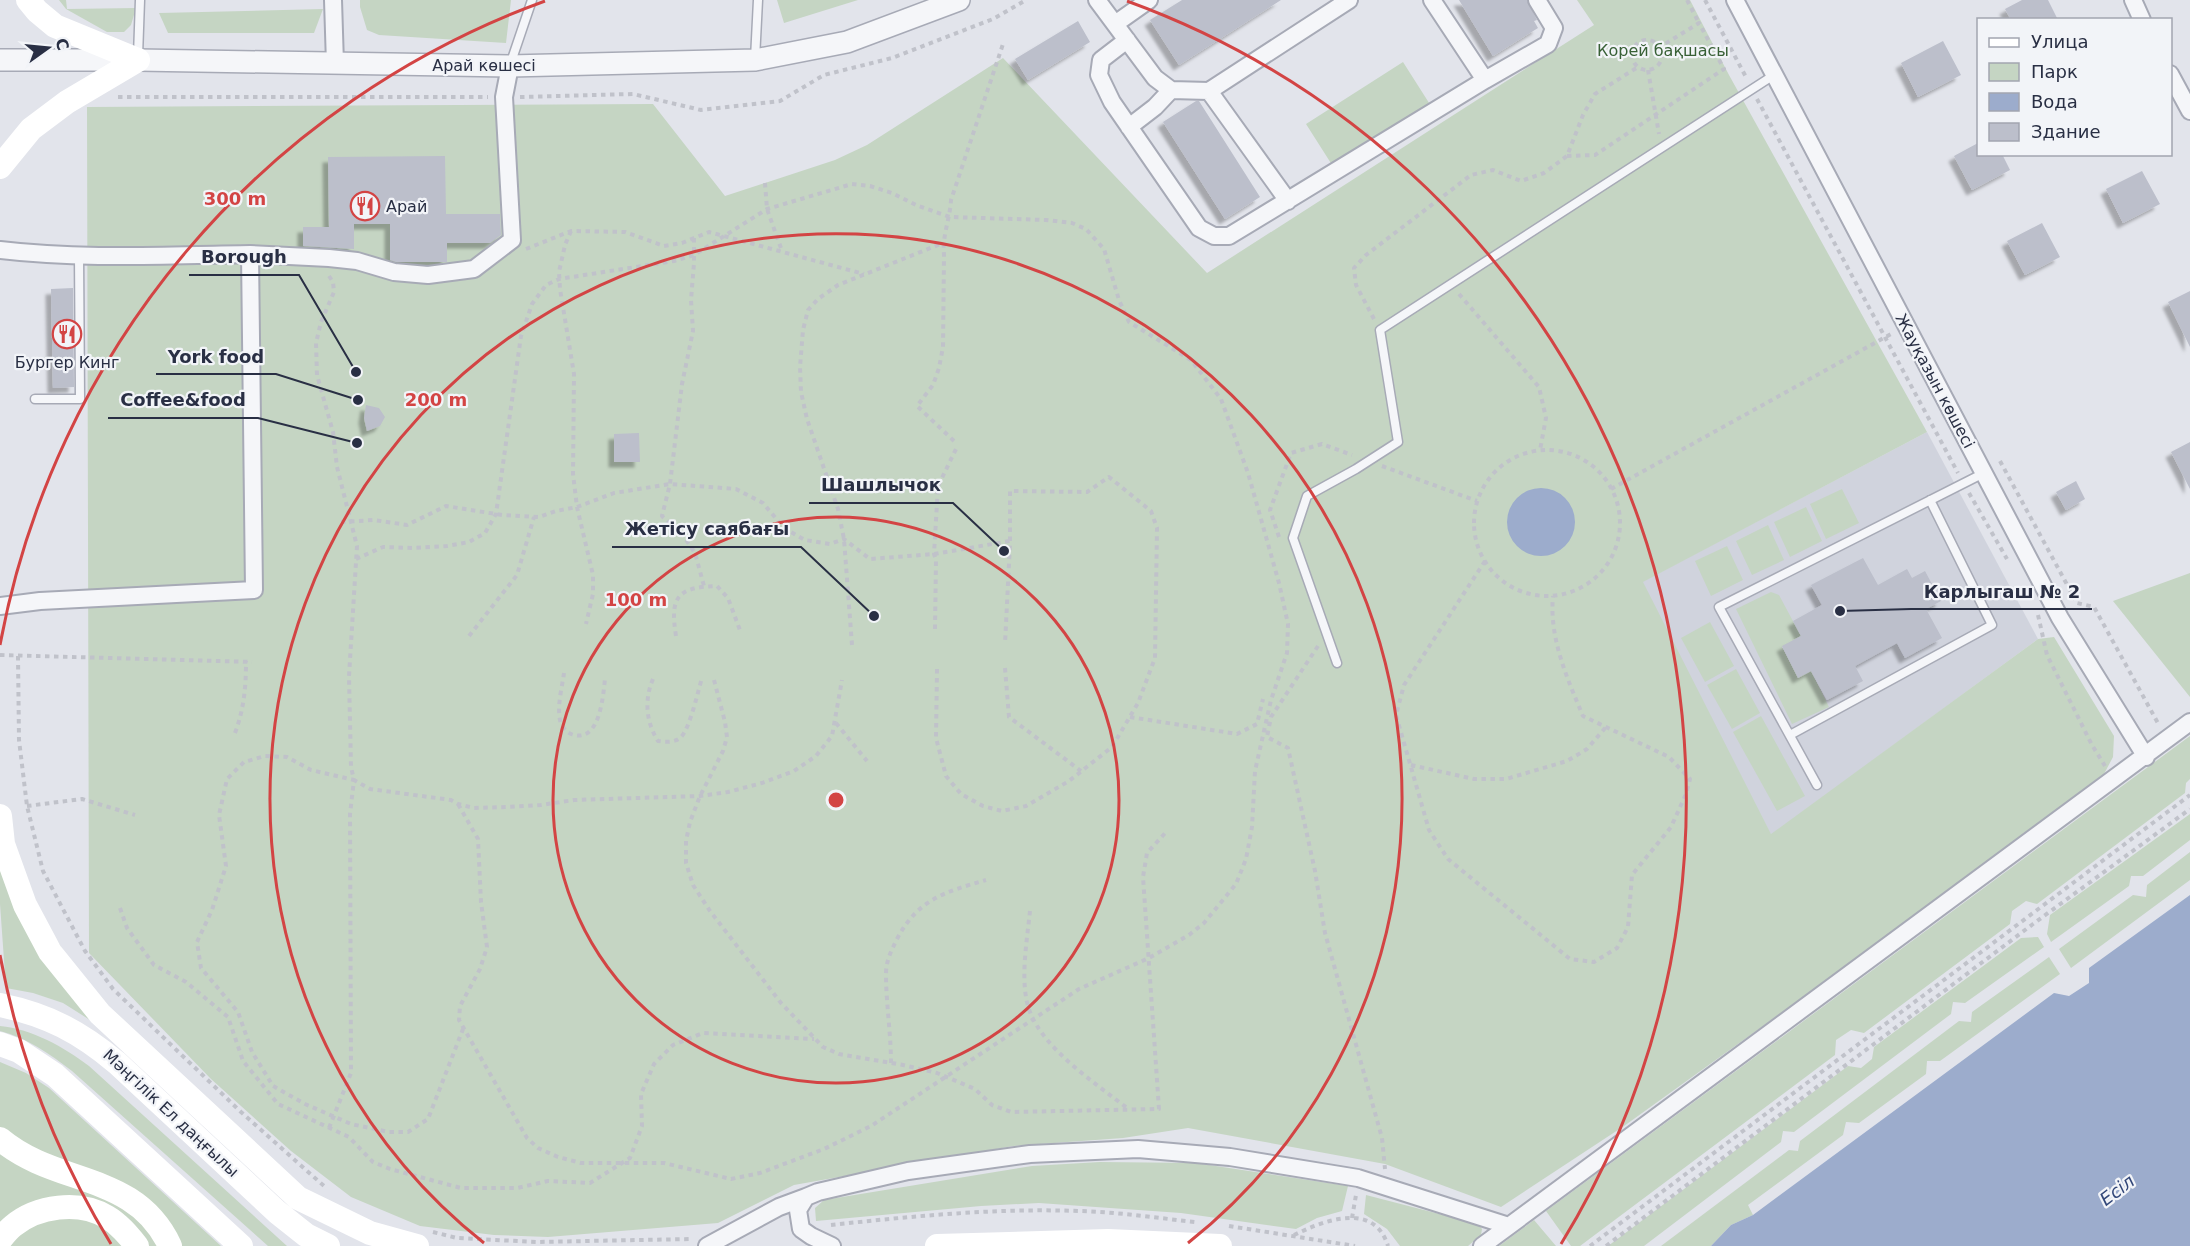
<svg xmlns="http://www.w3.org/2000/svg" width="2190" height="1246" font-family="'DejaVu Sans',sans-serif">
	<style>
		.built { fill: #d0d3dd }
		.green { fill: #c5d5c3 }
		.water { fill: #9caccc }
		.building { fill: #bcbfcb; filter: url(#shadow) }
		.lines { fill: none; stroke-linecap: round; stroke-linejoin: round }
		.service-casing { stroke: #a7aab6; stroke-width: 11 }
		.minor-casing { stroke: #a7aab6; stroke-width: 20 }
		.tertiary-casing { stroke: #a7aab6; stroke-width: 24 }
		.path { stroke: #c0c2ca; stroke-width: 4; stroke-dasharray: 4.5 4.5; stroke-linecap: butt }
		.service { stroke: #f5f6f9; stroke-width: 8 }
		.minor { stroke: #f5f6f9; stroke-width: 16 }
		.tertiary { stroke: #f5f6f9; stroke-width: 21 }
		.secondary { stroke: #fff; stroke-width: 24 }
		.ring { fill: none; stroke: #d34444; stroke-width: 3 }
		.labels { text-anchor: middle; dominant-baseline: central; stroke-width: 4.5; stroke-linejoin: round; paint-order: stroke }
		.park-label { font-size: 16px; fill: #386036; stroke: #f2f4f8 }
		.street-label { font-size: 16px; fill: #292f44; stroke: #f2f4f8 }
		.poi-label { font-size: 16px; fill: #292f44; stroke: #f2f4f8; text-anchor: start }
		.water-label { font-size: 18px; font-style: italic; fill: #324779; stroke: #f2f4f8 }
		.centre { fill: #d34444; stroke: #f2f4f8; stroke-width: 3 }
		.ring-label { font-size: 18px; text-anchor: middle; font-weight: bold; fill: #d34444; stroke: #f2f4f8; stroke-width: 4.5; stroke-linejoin: round; paint-order: stroke }
		.leader { fill: none; stroke: #292f44; stroke-width: 2 }
		.callout-dot { fill: #292f44; stroke: #f2f4f8; stroke-width: 2 }
		.callout-label { font-size: 18px; text-anchor: middle; font-weight: bold; fill: #292f44; stroke: #f2f4f8; stroke-width: 4.5; stroke-linejoin: round; paint-order: stroke }
	</style>
	<defs>
		<filter id="shadow"><feDropShadow dx="-5.5" dy="5.5" stdDeviation="1.5" flood-color="#0004"/></filter>
	</defs>
	<rect width="100%" height="100%" fill="#e2e4eb"/>
	<path class="built" d="M1927 432 2038 639 1771 835 1642 582Z"/>
	<path class="green" d="M59 0H66L67 9 136 8 131 25 124 32H107L66 9Z
		M360 0H511L506 43 379 35 367 30 360 7Z
		M777 0H858L784 23Z
		M1577 0H1690L1729 75 1927 432 1643 582 1771 834 2038 639 2054 637 2114 736 2113 757 2104 774 1838 972 1624 1126 1501 1207 1385 1164 1188 1128 1123 1138 1013 1146 794 1185 718 1223 548 1237 494 1235 420 1226 351 1197 291 1151 211 1079 89 953 87 107 653 104 725 196 835 160 867 145 1003 58 1207 273 1594 25Z
		M323 9 314 33H168L159 13Z
		M1403 62 1431 106 1334 168 1306 124Z
		M1842 489 1859 523 1826 539 1810 504Z
		M1806 507 1822 541 1790 557 1774 522Z
		M1768 525 1784 560 1752 575 1736 541Z
		M1727 546 1743 580 1711 596 1695 561Z
		M2190 573V697L2113 601Z
		M1771 592 1779 595 1801 636 1782 647 1798 677 1811 671 1829 707 1792 724 1736 609Z
		M1710 622 1734 666 1705 682 1681 638Z
		M1736 669 1760 713 1732 729 1707 685Z
		M1761 716 1805 796 1777 811 1733 732Z
		M2190 736V779L2186 783 2185 793 2037 904 2026 901 2012 911 2010 924 1864 1033 1851 1030 1836 1040 1835 1055 1580 1246H1571L1546 1211Z
		M2190 814V840L2143 876H2131L2129 886 2051 942 2047 934 2050 915Z
		M0 849 117 1037 63 1003 33 993 6 988 0 904Z
		M2190 852V880L2071 968 2059 949 2133 895 2146 897 2147 885Z
		M2038 937 2044 947 1965 1003 1953 1002 1951 1014 1794 1132 1783 1131 1781 1142 1644 1246H1608L1848 1066 1861 1068 1872 1059 1874 1047 2021 938Z
		M2049 957 2060 974 1940 1061H1927L1926 1074 1859 1123 1846 1122 1843 1135 1748 1205 1753 1215 1731 1225 1711 1246H1661L1789 1150 1798 1151 1800 1141 1959 1021 1971 1022 1972 1012Z
		M0 1026C32 1029 64 1047 89 1066L287 1246H268L72 1071C50 1054 27 1038 0 1031Z
		M0 1062 26 1073 49 1088 221 1246H0Z
		M1100 1162 1196 1163 1348 1186 1342 1211 1317 1218 1296 1229 1181 1213 1039 1203 981 1206 816 1221 815 1208 824 1200 1032 1166Z
		M1366 1195 1478 1224 1482 1229 1481 1235 1468 1246H1400L1387 1229 1364 1214Z
		M1534 1220 1556 1246H1499Z"/>
	<path class="water" d="M1507 522a34 34 0 1 1 68 0a34 34 0 1 1-68 0Z
		M2190 895V1246H1711L1731 1225 1753 1215 2054 993 2069 996 2089 983V968Z"/>
	<path class="building" d="M1182 0H1281L1179 65 1150 20Z
		M1459 0H1527L1537 20 1534 21 1538 28 1493 56Z
		M2022 0H2048L2058 20H2011L2005 9Z
		M1078 21 1090 42 1028 80 1015 59Z
		M1943 41 1961 75 1918 97 1901 63Z
		M1196 101H1199L1260 197 1225 219 1163 122Z
		M1978 143V154H2002L2010 170 1972 190 1954 156Z
		M445 156 446 214H500L501 235 490 243H447V262H396L390 260V224H354V249L303 246V227H329L328 157Z
		M2142 171 2160 204 2123 223 2106 189Z
		M2042 223 2060 257 2025 275 2007 241Z
		M73 288 74 387 53 388 51 289Z
		M2190 291V347L2168 302Z
		M366 405 379 408 385 417 380 426 367 431 364 418Z
		M639 433 640 462H614V434Z
		M2190 442V489L2171 452Z
		M2076 481 2085 499 2066 510 2056 492Z
		M1863 558 1878 585 1907 569 1912 578 1925 571 1941 601 1926 609 1942 638 1905 658 1897 643 1855 666 1863 681 1827 700 1811 671 1798 678 1782 646 1801 636 1793 621 1822 605 1811 585Z"/>
	<g class="lines">
		<g class="service-casing">
			<path id="service" d="M138 56 140 0
				M755 59 758 0
				M510 65 532 0
				M35 399H80L79 255
				M1337 663 1293 538 1307 496 1356 469 1398 442 1380 330 1774 75
				M1790 735 1992 625 1930 500
				M1817 785 1719 607 1984 473"/>
		</g>
		<g class="minor-casing">
			<path id="minor" d="M333 0 335 64
				M1097 0 1155 78 1171 90 1209 91 1349 0
				M1432 0 1485 80 1548 44 1554 28 1537 0
				M1735 0 2060 618 2146 757
				M2133 0 2142 20
				M1115 24 1149 0
				M1127 40 1101 60 1099 75 1112 102 1199 228 1214 236H1229L1485 80
				M2170 74 2190 111
				M1209 91 1288 201
				M1129 127 1155 107 1171 90
				M0 250C83 260 167 255 250 254L254 590 40 601 0 606
				M250 254 329 258 357 261 394 272 428 275 474 269 512 240 504 97 510 66
				M806 1197 818 1192 908 1171 1030 1154 1138 1149 1230 1157 1358 1178 1509 1226
				M707 1246 779 1207 806 1197 798 1210 801 1229 811 1236 832 1246
				M1482 1246 2190 722"/>
		</g>
		<g class="tertiary-casing">
			<path id="tertiary" d="M0 60H138L510 66 755 60 847 42 959 0"/>
		</g>
		<path class="path" d="M1687 0 1699 23
			M1705 0 1747 79
			M1632 55a15 15 0 1 1 30 0a15 15 0 1 1-30 0Z
			M1648 70 1659 134
			M118 97H488
			M520 97 633 94 701 110 780 101 824 75 892 58 993 19 1026 0
			M1757 99 1958 473
			M1567 156 1595 155 1724 69 1699 23 1660 47
			M765 183 767 209 782 251
			M571 231 565 245 559 272 560 289 574 374 573 474 577 507 593 575V594L586 624
			M694 238V263L691 300 693 331 682 384 670 484 662 516 685 538 695 553 704 586
			M526 249 571 231 625 232 664 246 682 243 709 232 864 274
			M329 276 333 282 334 292 321 322 316 343 317 375 333 432 337 467 357 546 349 676 351 767 354 780 370 789 451 800 458 804 474 808 506 807 541 805 574 800 700 796 728 792 762 783 794 771 816 756 832 736 842 680
			M1459 294 1539 387 1546 418 1540 450
			M1374 319 1356 285 1354 268 1366 255 1471 175 1493 170 1521 181 1544 173 1567 156 1583 115 1595 94 1638 67
			M954 441 917 406 933 385 939 368 943 347 944 255C942 236 950 219 951 200L1004 41
			M1474 523a73 73 0 1 1 146 0a73 73 0 1 1-146 0Z
			M2000 461 2077 603 2094 607 2159 725
			M1382 466 1477 501
			M1611 489 1891 334
			M1969 493 2007 559
			M341 522 374 520 407 525 446 506 502 515 539 517 556 511 577 507 614 493 670 484 736 489 763 503 784 528 805 540 830 544 844 539 870 559 934 554 1010 541
			M1279 537 1270 510 1291 453 1322 444 1352 455
			M356 559 383 547 413 548 447 546 469 542 485 533 496 514 521 336 532 304 546 285 559 279 674 261 694 255 767 209 852 184 870 186 892 193 916 205 950 217 1046 220 1072 223 1086 229 1104 249 1119 300 1129 322 1191 360 1221 399 1248 473 1279 583 1288 624 1287 653 1271 700 1255 771 1252 827 1246 859 1236 884 1204 923 1189 935 1149 958 1079 989 871 1126 824 1149 760 1173 731 1179 664 1163H581L558 1157 538 1148 527 1138 459 1020 460 1006 480 969 487 947 481 902 478 839 458 804
			M1485 561 1404 685 1396 715 1429 830 1448 859 1570 959 1594 962 1617 948 1628 927 1632 875 1671 827 1686 794 1690 779 1669 757 1583 716C1567 678 1549 638 1553 596
			M2038 615 2047 655 2092 745 2105 766
			M935 629 936 560 934 554 938 486 956 449
			M469 636 517 575 534 517
			M676 636C670 598 676 587 717 586L728 598 741 633
			M852 645 844 539 838 509 807 419 801 392 800 367 803 330 808 310 818 299 838 285 943 243
			M1318 646 1271 717 1267 737 1288 748 1315 871 1325 933 1382 1138 1385 1169
			M0 655 252 662
			M18 656 19 740 27 806 43 871 85 951 113 989 241 1112 324 1186
			M1005 668 1009 717 1081 771
			M937 669 936 738 946 776 961 794 983 806 1002 811 1026 806 1069 781 1112 747 1138 703 1155 658 1157 528 1151 511 1109 477 1087 492 1010 491V544L1005 644
			M564 673C562 688 557 705 560 720 561 726 566 732 571 734 600 745 603 696 605 679
			M653 679C644 700 646 722 658 741 666 742 675 743 681 737 690 728 698 691 702 678
			M714 680 725 722 727 737 723 751 700 796 690 822 686 841V863L693 885 710 911 781 1003 823 1047 839 1054 903 1065 937 1073 975 1089 992 1105 1011 1112 1159 1109 1143 877 1147 853 1167 831
			M1130 717 1237 734 1257 724 1263 699
			M836 723 867 761
			M235 733C244 709 246 687 246 661
			M1411 765 1474 779H1506L1567 761 1587 749 1606 727
			M27 806 82 799 135 815
			M120 908 127 928 154 965 186 982 228 1017 243 1061 278 1104 349 1137 373 1162 390 1169 461 1188H517L548 1181 590 1183 630 1158 642 1126 641 1094 654 1064 673 1045 703 1033 814 1039
			M1030 911C1027 941 1019 984 1030 1012 1045 1050 1095 1083 1127 1108
			M891 1063C891 1033 886 1004 886 974 886 961 891 951 897 939 918 899 945 892 986 880
			M329 1128 351 1073 350 814 354 780 311 770 287 757 265 756 244 762 227 779 219 815 226 866 212 910 197 942 201 968 238 1012 252 1052 273 1086 305 1104 351 1124 389 1132H408L428 1119 463 1029
			M1352 1218 1356 1195
			M831 1225C914 1216 996 1208 1080 1211 1118 1212 1157 1218 1195 1222
			M1229 1226 1355 1246
			M433 1232 457 1238 536 1242 691 1239
			M1294 1235C1325 1220 1374 1201 1388 1246
			M1590 1246 2190 795
			M1606 1246 2033 924 2190 809"/>
		<use href="#service" class="service"/>
		<use href="#minor" class="minor"/>
		<use href="#tertiary" class="tertiary"/>
		<path class="secondary" d="M28 0 37 11 55 26 138 60
			M0 167 31 129 67 102 138 60
			M0 816 3 844 25 905 50 952 100 1014 298 1198 370 1233 417 1246
			M0 1005C48 1015 80 1032 117 1063L277 1212 306 1235 328 1246
			M0 1044 19 1051 55 1075 241 1246
			M0 1139C57 1187 135 1171 170 1246
			M0 1240C4 1235 8 1230 13 1226 37 1206 79 1200 107 1217 119 1224 128 1235 137 1246
			M937 1246 1108 1241 1220 1246"/>
	</g>
	<g class="ring">
		<circle cx="836" cy="800" r="283"/>
		<path d="M484 1243A566 566 0 1 1 1188 1243"/>
		<path d="M111 1244A850 850 0 0 1 0 955M0 645A850 850 0 0 1 545 1M1127 1A850 850 0 0 1 1561 1244"/>
	</g>
	<defs>
		<g id="restaurant-ring" transform="scale(1.5)"><circle r="9.5" fill="#f2f4f8" stroke="#d34444" stroke-width="1.5"/><path d="M-5-6h1v4h1v-4h1v4h1v-4h1v5L-1.5 .5V6h-2V.5L-5-1ZM5-6V6H3V1.5H1.5Q1.5-4 5-6Z" fill="#d34444"/></g>
	</defs>
	<g fill-rule="evenodd">
		<use href="#restaurant-ring" x="365" y="206"/>
		<use href="#restaurant-ring" x="67" y="334"/>
	</g>
	<g class="labels">
		<g class="park-label">
			<text x="1663" y="50">Корей бақшасы</text>
		</g>
		<g class="street-label">
			<text x="484" y="65">Арай көшесі</text>
			<text transform="translate(1935 381) rotate(62)">Жауқазын көшесі</text>
			<text transform="translate(171 1113) rotate(43)">Мәңгілік Ел даңғылы</text>
		</g>
		<g class="poi-label">
			<text x="386" y="206">Арай</text>
			<text x="67" y="362" text-anchor="middle">Бургер Кинг</text>
		</g>
		<g class="water-label">
			<text transform="translate(2117 1190) rotate(-37)">Есіл</text>
		</g>
	</g>
	<circle cx="836" cy="800" r="9" class="centre"/>
	<g class="ring-label">
		<text x="235" y="205">300 m</text>
		<text x="436" y="406">200 m</text>
		<text x="636" y="606">100 m</text>
	</g>
	<path class="leader" d="M356 372L299 275H189M358 400L276 374H156M357 443L258 418H108M1004 551L953 503H809M874 616L801 547H612M1840 611L1911 609H2092"/>
	<g class="callout-dot">
		<circle cx="356" cy="372" r="6"/>
		<circle cx="358" cy="400" r="6"/>
		<circle cx="357" cy="443" r="6"/>
		<circle cx="1004" cy="551" r="6"/>
		<circle cx="874" cy="616" r="6"/>
		<circle cx="1840" cy="611" r="6"/>
	</g>
	<g class="callout-label">
		<text x="244" y="263">Borough</text>
		<text x="216" y="363">York food</text>
		<text x="183" y="406">Coffee&amp;food</text>
		<text x="881" y="491">Шашлычок</text>
		<text x="707" y="535">Жетісу саябағы</text>
		<text x="2002" y="598">Карлыгаш № 2</text>
	</g>
	<rect x="1977" y="18" width="195" height="138" fill="#f2f4f8" stroke="#a2a5b0" stroke-width="1.5"/>
	<rect x="1989" y="38" width="30" height="9" fill="#ffffff" stroke="#a2a5b0" stroke-width="1.5"/>
	<text x="2031" y="48" font-size="18" fill="#292f44">Улица</text>
	<rect x="1989" y="63" width="30" height="18" fill="#c5d5c3" stroke="#a2a5b0" stroke-width="1.5"/>
	<text x="2031" y="78" font-size="18" fill="#292f44">Парк</text>
	<rect x="1989" y="93" width="30" height="18" fill="#9caccc" stroke="#a2a5b0" stroke-width="1.5"/>
	<text x="2031" y="108" font-size="18" fill="#292f44">Вода</text>
	<rect x="1989" y="123" width="30" height="18" fill="#bcbfcb" stroke="#a2a5b0" stroke-width="1.5"/>
	<text x="2031" y="138" font-size="18" fill="#292f44">Здание</text>
	<g transform="translate(48 48) rotate(75)" stroke="#f2f4f8" stroke-width="4.5" paint-order="stroke">
	<path d="M0-4.5L10 22L0 15L-10 22Z" fill="#292f44"/>
	<text y="-9" font-size="16" font-weight="bold" text-anchor="middle" fill="#292f44">С</text>
	</g>
</svg>
